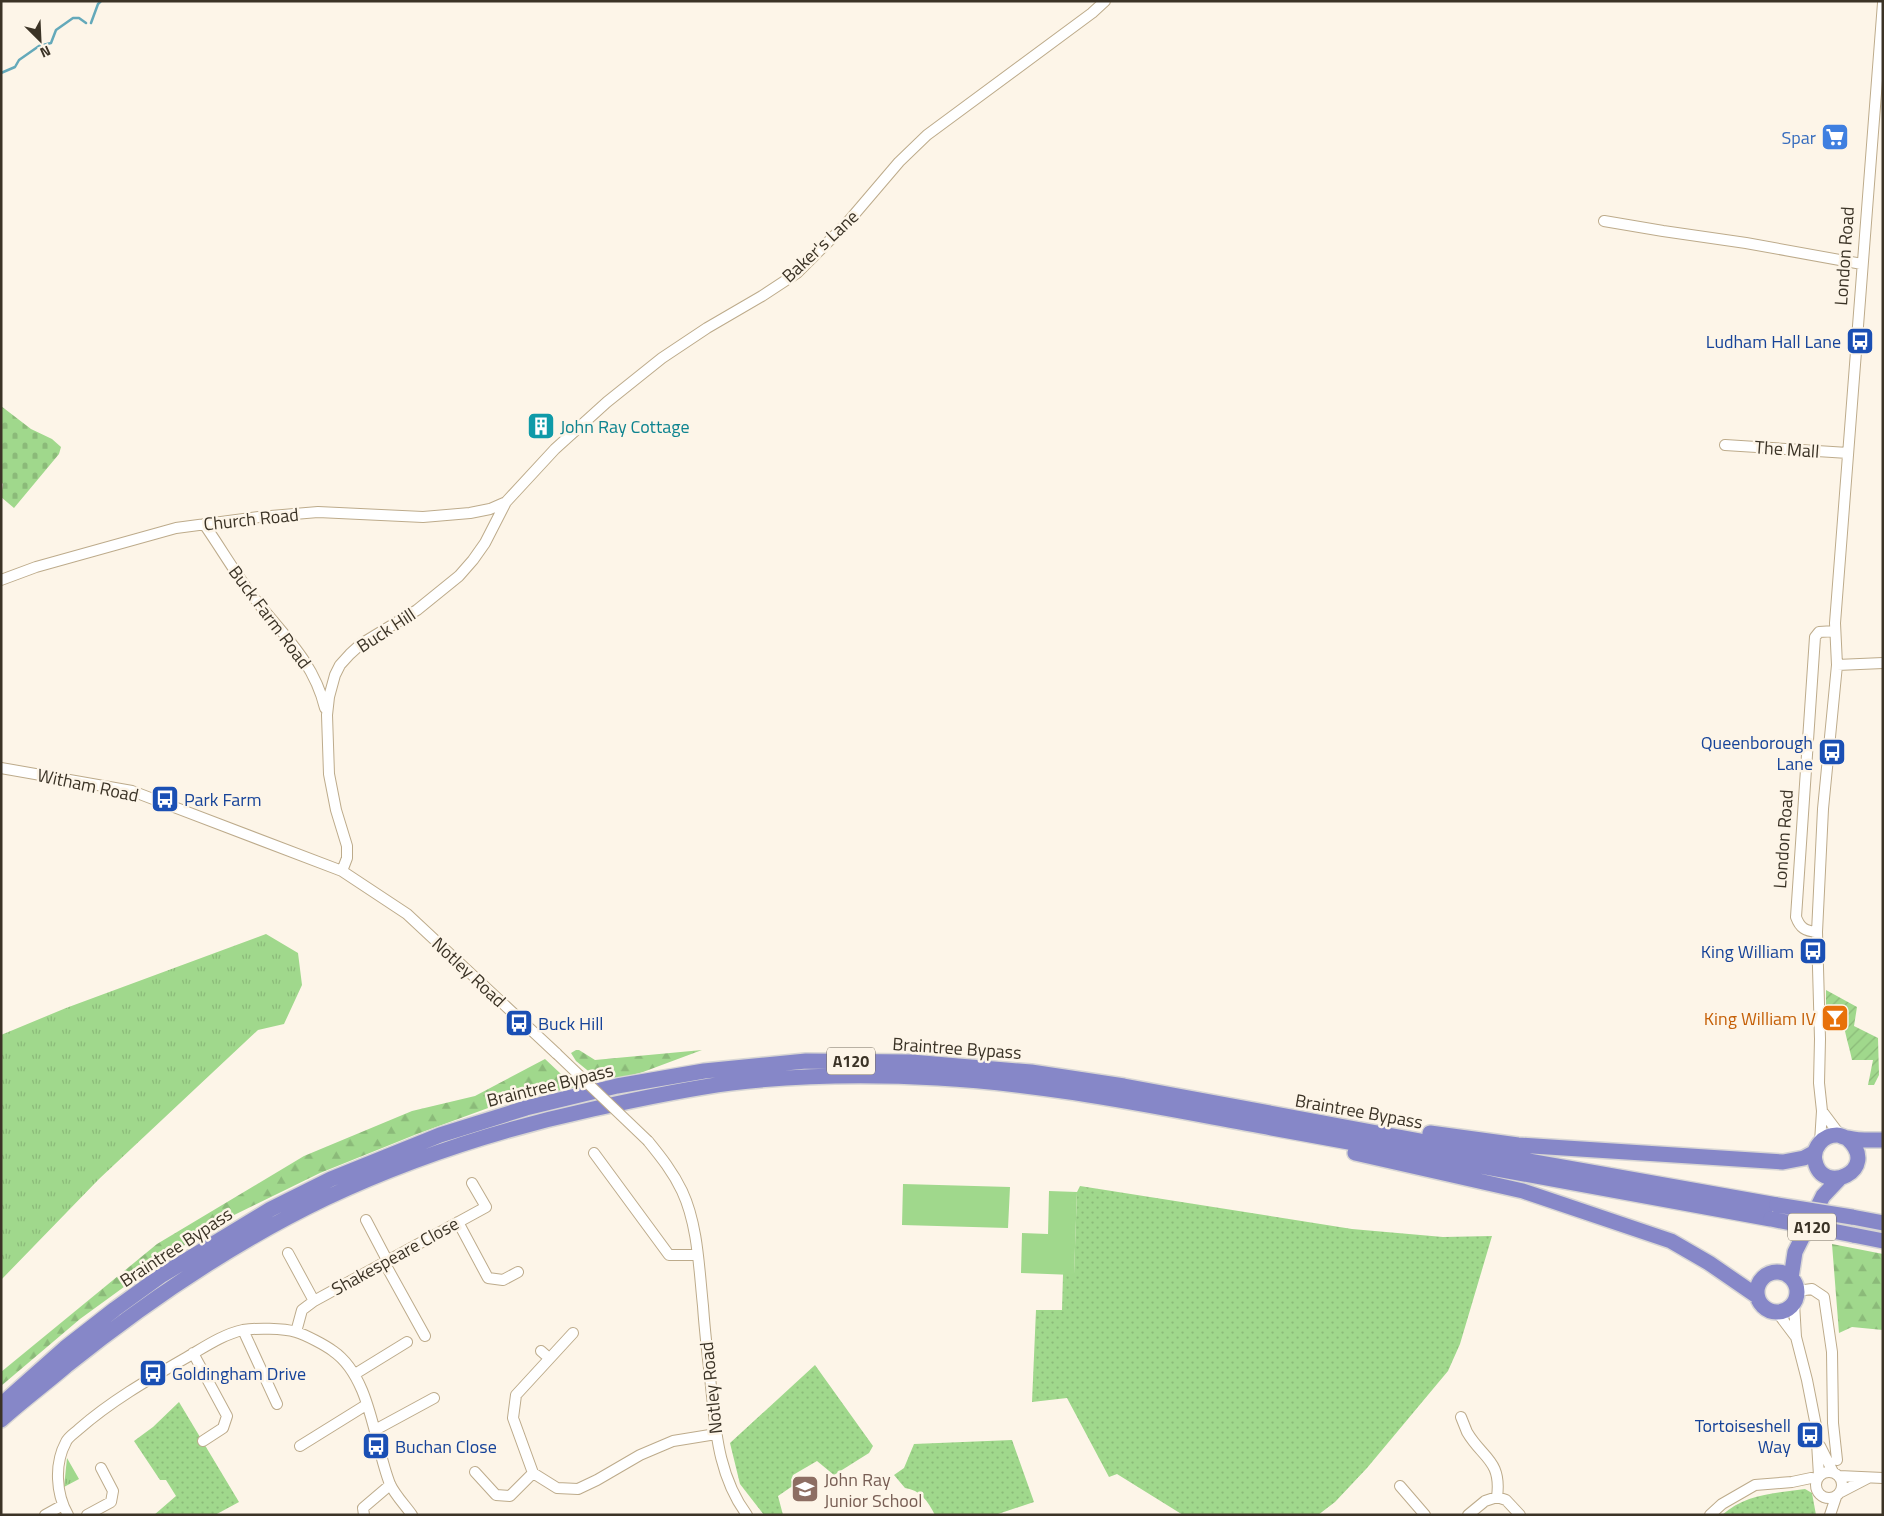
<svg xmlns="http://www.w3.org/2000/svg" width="1884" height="1516" font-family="'Titillium Web',sans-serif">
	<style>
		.grass { fill: url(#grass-tufts) }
		.forest { fill: url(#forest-firs) }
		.cemetery { fill: url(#cemetery-stones) }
		.park { fill: url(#park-dots) }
		.garden { fill: url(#garden-furrows) }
		.pitch { fill: #a0d88c }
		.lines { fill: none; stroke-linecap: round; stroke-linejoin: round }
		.stream { stroke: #64a9ba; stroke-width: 2.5 }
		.minor-casing { stroke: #bdab8b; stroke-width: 12 }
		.highway-casing { stroke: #d8d6d4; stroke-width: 18 }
		.minor { stroke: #fff; stroke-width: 10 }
		.highway { stroke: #8687c8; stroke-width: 15 }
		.minor-bridge-casing { stroke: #bdab8b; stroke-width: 12; stroke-linecap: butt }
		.highway-bridge-casing { stroke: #d8d6d4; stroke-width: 18; stroke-linecap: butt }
		.minor-bridge { stroke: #fff; stroke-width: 10 }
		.highway-bridge { stroke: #8687c8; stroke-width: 15 }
		.labels { text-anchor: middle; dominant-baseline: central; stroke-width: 5; stroke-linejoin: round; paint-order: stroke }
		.shield { fill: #fdf5e8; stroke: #756d60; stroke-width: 1 }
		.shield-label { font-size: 16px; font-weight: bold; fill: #3b3326 }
		.shop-label { font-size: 18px; fill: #366cbe; stroke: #fdf5e8; text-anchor: end }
		.street-label { font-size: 18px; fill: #3b3326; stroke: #fdf5e8 }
		.transit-label { font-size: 18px; fill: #164399; stroke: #fdf5e8; text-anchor: end }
		.culture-label { font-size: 18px; fill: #0d838f; stroke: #fdf5e8; text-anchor: start }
		.food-label { font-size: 18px; fill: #c56008; stroke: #fdf5e8; text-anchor: end }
		.education-label { font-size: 18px; fill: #785e54; stroke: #fdf5e8; text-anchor: start }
	</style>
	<defs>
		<pattern id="grass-tufts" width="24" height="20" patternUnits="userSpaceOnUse" patternTransform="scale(1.25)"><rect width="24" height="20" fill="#a0d88c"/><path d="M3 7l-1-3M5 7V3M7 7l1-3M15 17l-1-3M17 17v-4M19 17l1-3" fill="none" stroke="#8bba79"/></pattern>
		<pattern id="forest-firs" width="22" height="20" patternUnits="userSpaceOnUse" patternTransform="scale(1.25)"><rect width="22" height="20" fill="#a0d88c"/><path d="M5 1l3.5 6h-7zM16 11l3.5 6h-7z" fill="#8bba79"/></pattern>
		<pattern id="cemetery-stones" width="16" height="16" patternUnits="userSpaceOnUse" patternTransform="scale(1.25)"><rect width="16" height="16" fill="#a0d88c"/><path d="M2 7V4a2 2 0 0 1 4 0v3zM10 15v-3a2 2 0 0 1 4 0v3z" fill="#8bba79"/></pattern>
		<pattern id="park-dots" width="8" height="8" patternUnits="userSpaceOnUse" patternTransform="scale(1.25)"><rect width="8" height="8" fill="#a0d88c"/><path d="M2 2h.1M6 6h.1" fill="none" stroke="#8bba79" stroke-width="1.8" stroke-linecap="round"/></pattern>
		<pattern id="garden-furrows" width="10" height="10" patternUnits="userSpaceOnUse" patternTransform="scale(1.25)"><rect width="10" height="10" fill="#a0d88c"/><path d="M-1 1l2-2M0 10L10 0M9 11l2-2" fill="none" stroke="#8bba79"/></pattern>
	</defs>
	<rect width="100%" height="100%" fill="#fdf5e8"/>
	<path class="grass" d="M266 934 298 953 302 985 284 1024 258 1030 99 1179 1 1280V1035L66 1008Z
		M67 1458 79 1479 64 1487Z"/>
	<path class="forest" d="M576 1050H579L595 1060 702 1050 643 1072 603 1083 576 1061 571 1053Z
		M545 1059 576 1088 518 1097 417 1134 320 1173 226 1219 161 1260 80 1319 1 1386V1372L157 1244 304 1156 412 1111 475 1096Z
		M1832 1244 1883 1254V1330L1852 1327 1839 1333Z"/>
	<path class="cemetery" d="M1 406 31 429 52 439 61 447 59 454 14 508 1 497 3 484 1 482Z"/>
	<path class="park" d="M1080 1186 1352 1229 1443 1237 1492 1236 1460 1344 1448 1371 1367 1468 1335 1502 1318 1515H1183L1117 1474 1109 1477 1067 1398 1032 1402 1036 1310H1062L1063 1274H1074L1077 1192Z
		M815 1365 873 1446 869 1453 834 1475 817 1461 793 1475 791 1480 794 1485 778 1496 783 1515H764L740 1484 730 1443Z
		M179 1402 239 1502 215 1515H154L176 1496 166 1480H160L134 1441 153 1427Z
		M1012 1440 1034 1502 995 1515H935C928 1501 920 1490 905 1488L894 1475 904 1468 914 1444Z
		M1805 1489 1812 1493 1816 1515H1722C1745 1494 1775 1493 1805 1489Z"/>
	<path class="garden" d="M1826 990 1857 1007 1854 1026 1878 1038 1879 1075 1874 1085H1868L1873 1060H1852C1849 1045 1843 1029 1843 1014H1839V1010H1826Z"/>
	<path class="pitch" d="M903 1184 1010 1187 1008 1228 902 1225Z
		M1049 1191 1077 1192 1074 1275 1021 1273 1022 1233 1048 1234Z"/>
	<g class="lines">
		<path class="stream" d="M91 23 98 4 101 1
			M1 73 15 67 19 60 39 46 51 43 56 30 73 18H79L86 23"/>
		<g class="minor-casing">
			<path id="minor" d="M1604 221 1663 231 1746 243 1862 264
				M1725 445 1848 453
				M204 524C220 547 234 571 251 594 280 632 313 659 325 708
				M1 580 36 567 176 528 259 517 318 512 423 517 470 513 490 509 506 502
				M1837 665 1883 663
				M1 768 132 791 342 871 407 914 557 1054
				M342 871 347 858V846L336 810 329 774 327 715 329 697 335 675 340 665 350 654 361 644 417 610 459 576 473 560 485 543 506 502 555 449 607 402 662 358 707 328 762 296 797 273 847 223 899 162 927 135 1092 13 1105 1
				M1817 932C1805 931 1800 928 1796 917L1815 637 1819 632 1835 631
				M1822 1111 1840 1135
				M648 1141C661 1157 673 1172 682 1191 698 1225 699 1269 703 1306 705 1336 709 1366 712 1396 716 1438 721 1480 747 1515
				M1820 1142 1822 1111 1819 1083 1820 1039 1817 932 1823 809 1837 665 1835 623 1883 3
				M594 1153 669 1255H697
				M366 1220 387 1260
				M458 1222 488 1278 503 1280 518 1272
				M288 1253 314 1301
				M384 1262 425 1336
				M1797 1291 1812 1289 1824 1297 1832 1352 1833 1423 1837 1460
				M1794 1303 1796 1337 1807 1380 1816 1426 1819 1476
				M1777 1312 1795 1336
				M243 1330 277 1404
				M296 1332 302 1310 314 1301 486 1207 472 1183
				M573 1333 516 1395 513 1418 533 1473 557 1488 578 1489 597 1480 640 1455 673 1441 716 1434
				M541 1351 549 1358
				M193 1353 227 1416 223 1428 203 1441
				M355 1374 407 1342
				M1461 1417C1463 1422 1465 1427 1467 1432 1482 1458 1502 1460 1497 1497
				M375 1430 434 1398
				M300 1446 366 1405
				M1820 1446 1833 1472
				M1816 1485a13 13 0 1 1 26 0a13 13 0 1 1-26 0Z
				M475 1472 496 1495 510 1496 533 1473
				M1839 1476 1883 1478
				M1400 1486 1425 1515
				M1841 1492 1868 1478
				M45 1515 63 1505
				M68 1515C56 1494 54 1464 66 1442 68 1437 75 1433 79 1429 112 1400 151 1378 189 1356 206 1346 224 1334 243 1330 256 1328 283 1328 296 1332 306 1335 325 1345 333 1351 371 1377 374 1444 390 1484 395 1495 405 1505 412 1515
				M87 1515 111 1502 113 1491 101 1468
				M364 1515 363 1508 390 1485
				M1468 1515 1485 1501 1497 1497 1506 1500 1520 1515
				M1710 1515 1722 1504 1755 1485 1792 1482 1811 1478 1817 1479
				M1830 1515 1836 1497"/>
		</g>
		<g class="highway-casing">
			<path id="highway" d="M1430 1133 1518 1145 1783 1162 1804 1158 1815 1152
				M1848 1139C1881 1170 1822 1197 1815 1161 1812 1148 1823 1135 1837 1135 1841 1135 1844 1138 1848 1138 1859 1141 1872 1140 1883 1140
				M1355 1153 1523 1191 1671 1241 1709 1263 1757 1296
				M1852 1217 1883 1223
				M1853 1235 1883 1241
				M1757 1292a20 20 0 1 1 40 0a20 20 0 1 1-40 0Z
				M1791 1278 1795 1252 1823 1196 1839 1179
				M1 1405 65 1348 115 1309 162 1275 271 1209 331 1179 440 1135 526 1108 617 1086 704 1071 806 1061 911 1062 1031 1072 1124 1086 1512 1158 1777 1205
				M1 1420C22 1401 45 1384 66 1366 147 1301 232 1243 326 1198 411 1158 501 1129 593 1109 638 1099 685 1089 731 1083 799 1075 869 1074 938 1078 1050 1084 1161 1108 1272 1128 1438 1159 1604 1190 1771 1219"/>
		</g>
		<use href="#minor" class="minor"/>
		<use href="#highway" class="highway"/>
		<g class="minor-bridge-casing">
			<path id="minor-bridge" d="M557 1054 648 1141"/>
		</g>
		<g class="highway-bridge-casing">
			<path id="highway-bridge" d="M1777 1205 1852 1217
				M1771 1219 1853 1235"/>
		</g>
		<use href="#minor-bridge" class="minor-bridge"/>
		<use href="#highway-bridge" class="highway-bridge"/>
	</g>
	<defs>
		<g id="supermarket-square" transform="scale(1.4375)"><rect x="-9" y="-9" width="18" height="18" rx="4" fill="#3f7fe0" stroke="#fdf5e8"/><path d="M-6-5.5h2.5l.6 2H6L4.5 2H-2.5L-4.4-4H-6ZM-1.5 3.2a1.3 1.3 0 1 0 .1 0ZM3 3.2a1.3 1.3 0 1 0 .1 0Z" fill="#fff"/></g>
		<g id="bus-square" transform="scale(1.4375)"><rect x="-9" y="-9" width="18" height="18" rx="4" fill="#1a4fb4" stroke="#fdf5e8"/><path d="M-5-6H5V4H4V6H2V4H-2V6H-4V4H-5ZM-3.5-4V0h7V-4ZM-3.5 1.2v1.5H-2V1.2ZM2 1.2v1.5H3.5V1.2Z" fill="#fff"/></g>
		<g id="building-square" transform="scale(1.4375)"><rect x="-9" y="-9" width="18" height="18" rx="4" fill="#0f9aa8" stroke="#fdf5e8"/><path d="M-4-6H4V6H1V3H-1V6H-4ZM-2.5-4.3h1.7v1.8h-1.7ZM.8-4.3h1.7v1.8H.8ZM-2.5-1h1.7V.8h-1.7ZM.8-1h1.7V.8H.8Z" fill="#fff"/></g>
		<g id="bar-square" transform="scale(1.4375)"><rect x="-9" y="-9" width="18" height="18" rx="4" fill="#e8710a" stroke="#fdf5e8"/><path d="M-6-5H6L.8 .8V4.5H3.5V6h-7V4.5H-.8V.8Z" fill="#fff"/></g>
		<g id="school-square" transform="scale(1.4375)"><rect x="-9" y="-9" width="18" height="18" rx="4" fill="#8d6e63" stroke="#fdf5e8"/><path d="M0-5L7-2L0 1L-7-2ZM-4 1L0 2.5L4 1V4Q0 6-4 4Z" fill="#fff"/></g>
	</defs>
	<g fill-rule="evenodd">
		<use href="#supermarket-square" x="1835" y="137"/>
		<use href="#bus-square" x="1860" y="341"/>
		<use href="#building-square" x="541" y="426"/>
		<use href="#bus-square" x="1832" y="752"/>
		<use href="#bus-square" x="165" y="799"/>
		<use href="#bus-square" x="1813" y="951"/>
		<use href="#bar-square" x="1835" y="1018"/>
		<use href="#bus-square" x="519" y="1023"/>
		<use href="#bus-square" x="153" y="1373"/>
		<use href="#bus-square" x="1810" y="1435"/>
		<use href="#bus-square" x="376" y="1446"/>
		<use href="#school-square" x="805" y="1489"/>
	</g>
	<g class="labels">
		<g class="shield">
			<rect x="827" y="1047.5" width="48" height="27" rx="4"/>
			<rect x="1788" y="1213.5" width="48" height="27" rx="4"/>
		</g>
		<g class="shield-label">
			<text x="851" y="1061">A120</text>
			<text x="1812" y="1227">A120</text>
		</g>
		<g class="shop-label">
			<text x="1816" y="137">Spar</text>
		</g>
		<g class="street-label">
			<text transform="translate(820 246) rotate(-43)">Baker's Lane</text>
			<text transform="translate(1844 256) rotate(-86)">London Road</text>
			<text transform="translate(1787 449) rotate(4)">The Mall</text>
			<text transform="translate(251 519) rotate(-6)">Church Road</text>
			<text transform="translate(270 617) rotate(53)">Buck Farm Road</text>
			<text transform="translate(386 630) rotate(-33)">Buck Hill</text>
			<text transform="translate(88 785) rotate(12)">Witham Road</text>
			<text transform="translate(1783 839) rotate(-86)">London Road</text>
			<text transform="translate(469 972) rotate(43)">Notley Road</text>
			<text transform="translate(957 1048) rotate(4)">Braintree Bypass</text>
			<text transform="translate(550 1085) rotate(-14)">Braintree Bypass</text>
			<text transform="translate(1359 1111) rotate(10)">Braintree Bypass</text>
			<text transform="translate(176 1247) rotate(-33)">Braintree Bypass</text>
			<text transform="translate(395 1256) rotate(-29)">Shakespeare Close</text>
			<text transform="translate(711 1388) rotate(-96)">Notley Road</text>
		</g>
		<g class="transit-label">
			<text x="1841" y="341">Ludham Hall Lane</text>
			<text x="1813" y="742">Queenborough<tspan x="1813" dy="21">Lane</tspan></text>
			<text x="184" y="799" text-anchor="start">Park Farm</text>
			<text x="1794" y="951">King William</text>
			<text x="538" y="1023" text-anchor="start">Buck Hill</text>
			<text x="172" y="1373" text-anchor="start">Goldingham Drive</text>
			<text x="1791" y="1425">Tortoiseshell<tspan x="1791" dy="21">Way</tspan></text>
			<text x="395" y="1446" text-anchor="start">Buchan Close</text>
		</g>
		<g class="culture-label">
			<text x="560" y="426">John Ray Cottage</text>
		</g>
		<g class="food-label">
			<text x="1816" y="1018">King William IV</text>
		</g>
		<g class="education-label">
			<text x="824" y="1479">John Ray<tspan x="824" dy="21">Junior School</tspan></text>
		</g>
	</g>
	<rect width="1884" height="1516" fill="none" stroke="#3b3326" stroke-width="5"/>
	<g transform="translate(40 40) rotate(156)" stroke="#fdf5e8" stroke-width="4" paint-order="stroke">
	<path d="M0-4L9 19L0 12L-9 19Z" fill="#3b3326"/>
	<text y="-8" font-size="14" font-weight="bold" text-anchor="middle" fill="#3b3326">N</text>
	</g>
</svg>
